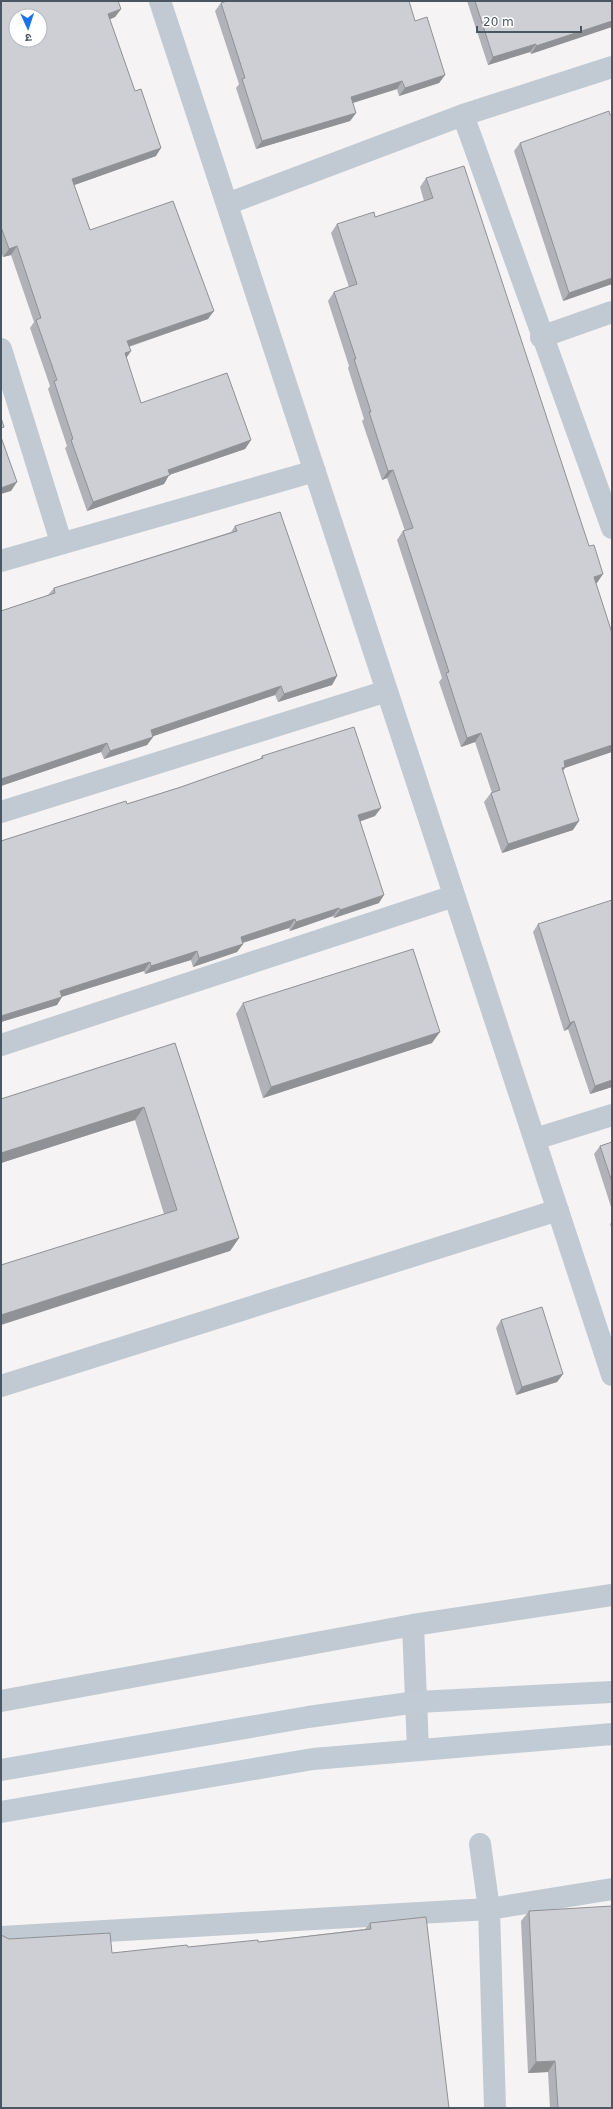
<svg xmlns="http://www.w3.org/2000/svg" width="613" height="2109" font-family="'DejaVu Sans','Noto Sans Devanagari',sans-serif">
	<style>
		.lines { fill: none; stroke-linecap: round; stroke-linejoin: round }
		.street { stroke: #c1cad2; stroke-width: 22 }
		.secondary { stroke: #c1cbd6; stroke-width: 22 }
		.wall { fill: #b0b2b7 }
		.shaded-wall { fill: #909195 }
		.building { fill: #cdcfd5; stroke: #909195; fill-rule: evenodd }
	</style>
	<rect width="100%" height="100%" fill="#f5f3f3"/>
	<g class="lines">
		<path class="street" d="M160 1 612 1375
			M463 115 612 528
			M227 204 463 115 612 67
			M541 337 612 312
			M1 349 61 542
			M1 561 315 471
			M1 812 387 691
			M1 1045 454 896
			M535 1139 612 1115
			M1 1386 558 1210
			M413 1625 418 1750
			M1 1701 413 1625 612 1595
			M480 1844 489 1909 495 2108
			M1 1937 489 1909 612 1889"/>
		<path class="secondary" d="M1 1770 308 1717 417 1702 612 1692
			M1 1812 313 1759 612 1734"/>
	</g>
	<path class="wall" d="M1 1 121 9 115 17 109 20 156 156 74 185 90 230 208 319 129 347 126 358 141 403 251 440 245 449 169 475 164 484 87 511 65 448 67 446 48 389 50 386 30 328 34 322 11 255 3 257 1 252Z
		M467 1H612L531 54 530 52 488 65Z
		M221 3 415 21 445 75 439 83 399 96 397 89 353 103 356 113 350 121 256 149 236 88 239 84 215 11Z
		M610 115H612V284L563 301 514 151 520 143Z
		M426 178 597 583H596L565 768 563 770 573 830 502 853 484 802 491 793H492L475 742 461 747 439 682 442 678 397 540 403 531H405L387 478 382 480 362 421 364 419 348 368 349 366 328 301 334 292 349 287 331 233 337 224 375 217 424 201 420 187Z
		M235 526 337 676 332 685 278 702 275 695 153 736V737L147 745 104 759 101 752 1 786V611L48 595 54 588 231 532Z
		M262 756 375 816 360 821 379 903 334 918 333 916 290 931 289 928 243 943V944L237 952 193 967 191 960 145 974 144 971 85 989 62 996 57 1005 1 1022V841L127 804 181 787 260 759Z
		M538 924 612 1087 590 1094 568 1029 564 1031 533 932Z
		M243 1003 432 1043 263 1098 236 1014Z
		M175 1043 239 1238 230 1251 164 1214 135 1120 1 1163V1099Z
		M612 1142V1210L594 1154 600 1146Z
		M612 1222V1230L610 1224Z
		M501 1320 563 1374 557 1382 516 1395 496 1328Z
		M529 1911 612 2108H550L548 2072 528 2073 521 1921Z
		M370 1923 449 2108 9 1939 112 1953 258 1942 365 1929Z"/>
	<path class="shaded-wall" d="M121 9 115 17 102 22 108 14Z
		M612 21V27L531 54 536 46Z
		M536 44 530 52 488 65 493 57Z
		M445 75 439 83 399 96 405 88Z
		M402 81 397 89 346 105 351 97Z
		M356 113 350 121 256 149 262 141Z
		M161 148 156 156 66 188 72 179Z
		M17 246 11 255 3 257 9 249Z
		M612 278V284L563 301 569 293Z
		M214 311 208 319 121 349 127 341Z
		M131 351 125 360V353Z
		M251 440 245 449 169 475 164 484 87 511 93 502 168 470Z
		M393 470 387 478 382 480 388 471Z
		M17 482 11 491 1 494V488Z
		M603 574 597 583 588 586 594 577Z
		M337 676 332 685 278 702 284 694Z
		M281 686 275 695 145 739 151 730Z
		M481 733 475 742 461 747 467 738Z
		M153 737 147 745 104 759 110 751Z
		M107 743 101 752 1 786V779Z
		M612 745V752L565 768 559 776 564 761Z
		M381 808 375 816 353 824 358 815Z
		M579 821 573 830 502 853 508 844Z
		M384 895 379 903 334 918 340 910Z
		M339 908 333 916 290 931 296 922Z
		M295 919 289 928 235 945 241 937Z
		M243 944 237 952 193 967 199 958Z
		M197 951 191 960 145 974 151 966Z
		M150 962 144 971 55 999 60 991Z
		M62 997 57 1005 1 1022V1016Z
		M574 1021 568 1029 564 1031 570 1023Z
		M440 1032 432 1043 263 1098 271 1087Z
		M612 1080V1087L590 1094 595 1086Z
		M144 1107 135 1120 1 1163V1153Z
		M239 1238 230 1251 1 1325V1315Z
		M563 1374 557 1382 516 1395 522 1387Z
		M555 2061 548 2072 528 2073 536 2062Z"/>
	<path class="building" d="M1 1H118L121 9 108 14 135 91 141 89 161 148 72 179 90 230 173 201 214 311 127 341 131 351 125 353 141 403 227 373 251 440 168 470 170 475 93 502 71 440 73 439 54 381 57 380 36 320 41 318 17 246 9 249 1 227ZM16 16H40V40H16Z
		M227 1H409L415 21 427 17 445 75 405 88 402 81 351 97 356 113 262 141 242 79 245 78 221 3Z
		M475 1H612V21L536 46V44L493 57Z
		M609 111 610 115H612V278L569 293 520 143Z
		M464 166 589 546 594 545 603 574 594 577 612 633V745L564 761 565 767 562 768 579 821 508 844 491 793 500 790 481 733 467 738 446 673 449 672 403 531 413 528 393 470 388 471 369 412H371L354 359H356L334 292 357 284 337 224 374 212 375 217 433 198 426 178Z
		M1 418 4 427 1 428Z
		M1 437 17 482 1 488Z
		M280 512 337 676 284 694 281 686 151 730 153 737 110 751 107 743 1 779V611L55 593 54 588 237 531 235 526Z
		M354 727 381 808 358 815 384 895 340 910 339 908 296 922 295 919 241 937 243 944 199 958 197 951 151 966 150 962 91 981 60 991 62 997 1 1016V841L126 801 127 804 181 787 263 758 262 756Z
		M612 900V1080L595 1086 574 1021 570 1023 538 924Z
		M413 949 440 1032 271 1087 243 1003Z
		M175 1043 239 1238 1 1315V1265L177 1210 144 1107 1 1153V1099Z
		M612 1142V1182L600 1146Z
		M542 1307 563 1374 522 1387 501 1320Z
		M612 1906V2108H558L555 2061 536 2062 529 1911Z
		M426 1917 449 2108H1V1935L9 1939 110 1933 112 1953 187 1945 188 1947 258 1940V1942L371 1929 370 1923Z"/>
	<rect width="613" height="2109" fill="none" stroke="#4a5661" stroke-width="4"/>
	<g transform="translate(28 28) rotate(177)"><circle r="19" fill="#ffffff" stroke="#b7bbc0"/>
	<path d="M0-3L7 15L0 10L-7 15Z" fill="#1a73e8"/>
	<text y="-6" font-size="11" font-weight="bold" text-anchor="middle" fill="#4a5661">उ</text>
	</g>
	<path d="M477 26v6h104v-6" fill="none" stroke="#4a5661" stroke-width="2"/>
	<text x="483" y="26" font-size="12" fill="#4a5661" stroke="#ffffff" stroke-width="3" paint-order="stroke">20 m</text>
</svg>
